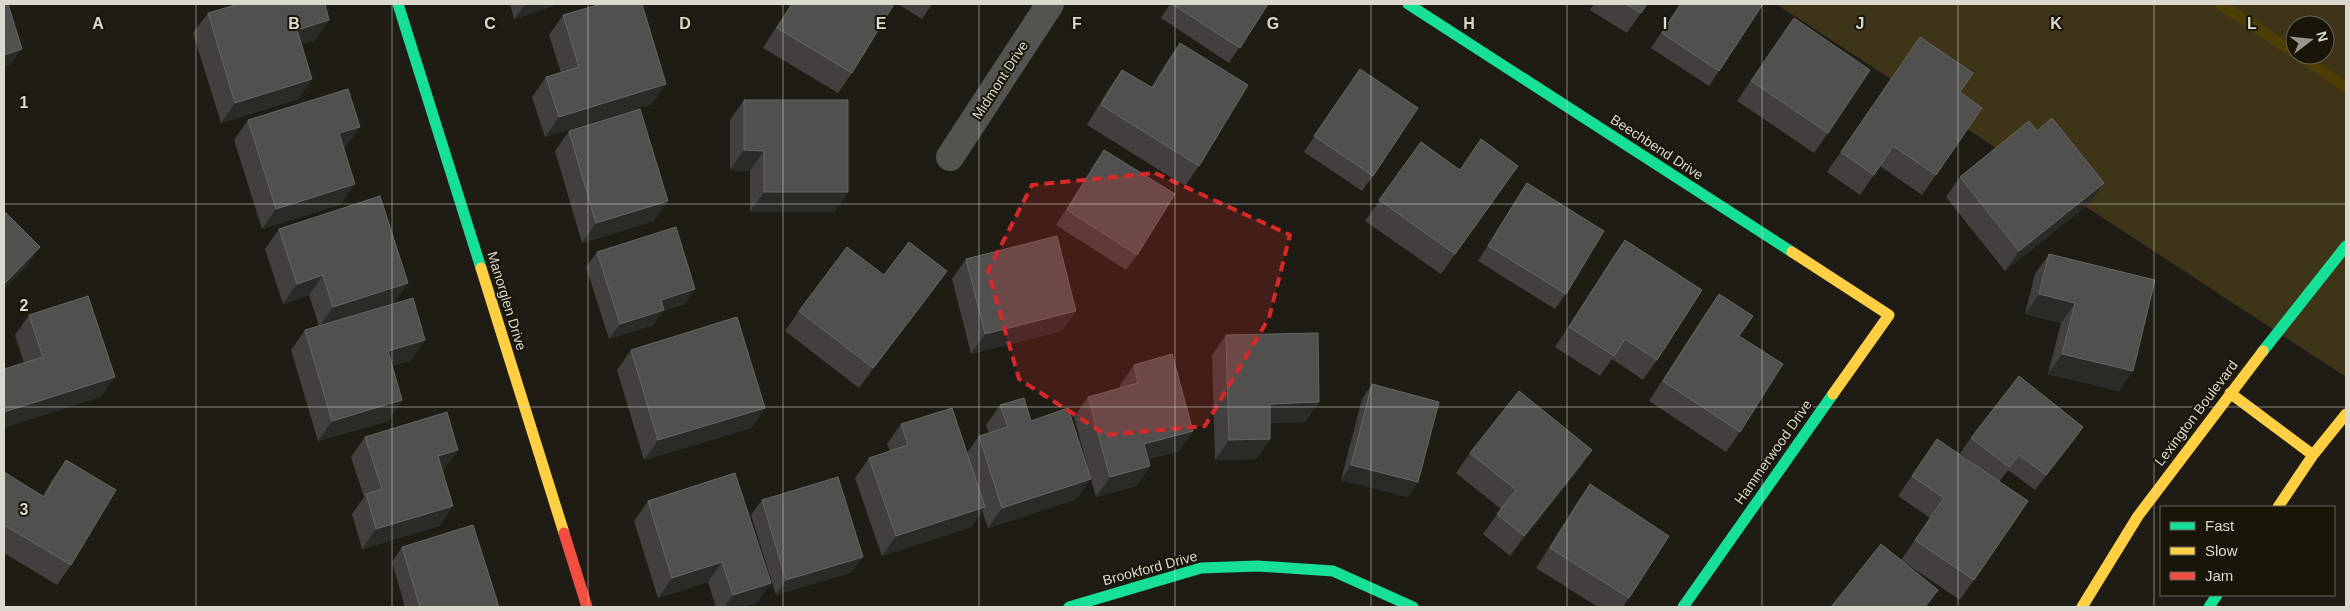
<svg xmlns="http://www.w3.org/2000/svg" width="2350" height="611" font-family="Helvetica,sans-serif">
	<style>
		.green { fill: #3e3518; fill-rule: evenodd }
		.lines { fill: none; stroke-linecap: round; stroke-linejoin: round }
		.stream { stroke: #4c3e04; stroke-width: 11 }
		.street { stroke: #555350; stroke-width: 28 }
		.fast { stroke: #16e098; stroke-width: 11 }
		.slow { stroke: #ffcf43; stroke-width: 11 }
		.jam { stroke: #f24e42; stroke-width: 11 }
		.wall { fill: #423f3e }
		.shaded-wall { fill: #2c2a27 }
		.building { fill: #52504e; stroke: #686562 }
		.marked { fill: #d62828; fill-opacity: 0.2; stroke: #d62828; stroke-width: 4; stroke-dasharray: 10 6; stroke-linejoin: round }
		.grid { fill: none; stroke: #dbd8cf; stroke-width: 1; stroke-opacity: 0.55 }
		.labels { text-anchor: middle; dominant-baseline: central; stroke-width: 4; stroke-linejoin: round; paint-order: stroke }
		.street-label { font-size: 14px; fill: #dbd8cf; stroke: #191508 }
		.grid-label { font-size: 16px; text-anchor: middle; font-weight: bold; fill: #dbd8cf; stroke: #191508; stroke-width: 4; stroke-linejoin: round; paint-order: stroke }
	</style>
	<rect width="100%" height="100%" fill="#1e1c14"/>
	<path class="green" d="M1776 4H2346V377ZM2295 25H2325V55H2295Z"/>
	<g class="lines">
		<path class="stream" d="M2220 4 2295 53
			M2298 55 2346 87"/>
		<path class="street" d="M950 157 1050 4"/>
		<path class="fast" d="M398 4 481 268
			M1408 4 1792 252
			M2263 351 2346 246
			M1069 607 1201 568 1258 566 1333 571 1413 607
			M1683 607 1833 394
			M2209 607 2217 595"/>
		<path class="slow" d="M1792 252 1889 315 1833 394
			M481 268 564 533
			M2230 393 2313 455
			M2278 507 2313 455 2346 414
			M2082 607 2138 516 2263 351"/>
		<path class="jam" d="M564 533 587 607"/>
	</g>
	<path class="wall" d="M510 4H556L555 5 514 19Z
		M791 4H894L852 73 838 93 763 48Z
		M898 4H932L922 19Z
		M1170 4H1268L1229 63 1161 18Z
		M1594 4H1647L1627 33 1590 10Z
		M1680 4H1763L1709 86 1651 48Z
		M208 13 329 20 315 40 301 44 312 79 298 99 221 123 193 33Z
		M563 15 652 104 545 137 532 97 546 77 561 73 549 35Z
		M1780 38 1828 133 1814 153 1737 101Z
		M1180 43 1199 166 1185 186 1087 125 1108 90 1122 70 1151 87 1166 63Z
		M1906 57 1960 92 1982 108 1922 195 1880 166 1860 195 1827 172Z
		M1360 69 1373 176 1362 191 1304 152Z
		M744 100 848 192 834 212H750V171L730 170V120Z
		M248 120 346 147 344 148 341 204 262 229 234 140Z
		M569 131 654 221 582 243 555 151Z
		M2037 131 2090 203 2005 271 1946 197 1960 177Z
		M1421 142 1460 170 1518 166 1441 274 1365 221Z
		M1104 150 1137 255 1126 270 1056 225 1094 165Z
		M1527 183 1566 294 1555 309 1478 261 1517 198Z
		M279 229 394 303 359 314 425 340 411 360 392 366 402 400 388 421 318 441 291 350 305 330 319 326 309 295 283 304 265 249Z
		M1625 240 1657 360 1643 380 1612 359 1600 376 1555 347 1611 260Z
		M597 252 685 304 663 311 653 325 609 339 586 267Z
		M2049 254 2119 391 2048 374 2061 323 2025 314 2035 274Z
		M966 259 1076 311 1062 331 971 354 952 279Z
		M947 271 933 291 859 388 785 331 799 311Z
		M1719 294 1739 336 1740 432 1726 452 1649 401 1705 314Z
		M29 315 101 397 24 363 15 335Z
		M1226 335 1319 402 1305 422 1270 423V439L1256 459 1215 460 1212 355Z
		M631 350 765 408 751 428 644 460 617 370Z
		M1134 365 1193 431 1179 451 1149 459 1150 466 1136 486 1096 497 1074 417 1088 397 1120 388V385Z
		M1372 384 1418 482 1408 497 1341 480 1362 399Z
		M1000 405 1031 421 1077 499 988 528 982 510 971 527 882 556 855 478 869 458 890 451 887 444 901 424 967 453 979 436 989 433 986 425Z
		M2083 427 2073 442 2035 490 2008 470 1999 482 2028 501 1960 600 1901 560 1930 518 1898 496 1937 439 1983 471 1960 453 1971 438Z
		M365 437 444 470 442 471 453 506 439 526 362 549 352 514 364 497 351 457Z
		M1592 450 1578 470 1510 556 1483 534 1501 509 1456 473 1470 453Z
		M66 460 71 565 57 585 4 553V472L43 496 52 480Z
		M735 473 757 603 742 607H716L708 582 658 598 634 521 648 501Z
		M1590 484 1629 598 1623 607H1598L1536 568 1576 504Z
		M762 500 852 572 776 595 751 515Z
		M402 547 499 607H405L392 562Z"/>
	<path class="shaded-wall" d="M525 4H556L555 5 514 19Z
		M329 20 315 40 283 50 297 30Z
		M22 49 11 64 4 67V55Z
		M312 79 298 99 221 123 235 103Z
		M666 84 652 104 545 137 559 117Z
		M360 127 346 147 325 153 339 133Z
		M744 150 764 151 750 171 730 170Z
		M2104 183 2090 203 2005 271 2019 251Z
		M355 184 341 204 262 229 276 209Z
		M764 192H848L834 212H750Z
		M668 201 654 221 582 243 596 223Z
		M40 247 26 267 4 289V284Z
		M947 271 933 291 859 388 873 368Z
		M323 275 309 295 283 304 297 284Z
		M408 283 394 303 319 327 333 307Z
		M695 289 685 304 663 311 653 325 609 339 620 324 661 300Z
		M2039 294 2075 303 2061 323 2025 314Z
		M1076 311 1062 331 971 354 985 334Z
		M425 340 411 360 374 371 388 351Z
		M2062 354 2133 371 2119 391 2048 374Z
		M115 377 101 397 4 428V412Z
		M402 400 388 421 318 441 332 421Z
		M1319 402 1305 422 1256 424 1270 404Z
		M765 408 751 428 644 460 658 440Z
		M2083 427 2073 442 2035 490 2046 475Z
		M1193 431 1179 451 1130 464 1144 444Z
		M1270 439 1256 459 1215 460 1229 440Z
		M458 450 444 470 424 476 438 456Z
		M1592 450 1578 470 1510 556 1524 536Z
		M1351 465 1418 482 1408 497 1341 480Z
		M1150 466 1136 486 1096 497 1110 477Z
		M1091 479 1077 499 988 528 1002 508Z
		M453 506 439 526 362 549 376 529Z
		M985 507 971 527 882 556 896 536Z
		M863 557 852 572 776 595 786 580Z
		M722 562 708 582 658 598 672 578Z
		M771 583 757 603 742 607H724L733 595Z"/>
	<path class="building" d="M4 4H8L22 49 4 55Z
		M239 4H325L329 20 297 30 312 79 235 103 208 13Z
		M601 4H642L666 84 559 117 546 77 579 67 563 15Z
		M792 4H894L852 73 777 28Z
		M1172 4H1268L1240 48Z
		M1626 4H1647L1641 13Z
		M1681 4H1763L1719 71 1662 33Z
		M1794 18 1870 70 1828 133 1751 81Z
		M1920 37 1973 73 1960 92 1982 108 1936 175 1893 146 1874 175 1841 152Z
		M1180 43 1248 85 1199 166 1101 105 1122 70 1153 88Z
		M1360 69 1418 108 1373 176 1314 136Z
		M348 89 360 127 339 133 355 184 276 209 248 120Z
		M744 100H848V192H764V151L744 150Z
		M640 109 668 201 596 223 569 131Z
		M2052 118 2104 183 2019 251 1960 177 2029 121 2037 131Z
		M1481 139 1518 166 1455 254 1379 200 1421 142 1460 170Z
		M1104 150 1175 194 1137 255 1067 210Z
		M1527 183 1604 231 1566 294 1488 246Z
		M380 196 408 283 333 307 323 275 297 284 279 229Z
		M4 211 40 247 4 284Z
		M676 227 695 289 661 300 664 310 620 324 597 252Z
		M1057 236 1076 311 985 334 966 259Z
		M1625 240 1702 290 1657 360 1625 339 1614 356 1569 327Z
		M909 242 947 271 873 368 799 311 847 247 884 275Z
		M2049 254 2155 280 2133 371 2062 354 2075 303 2039 294Z
		M1719 294 1753 316 1739 336 1783 364 1740 432 1663 381Z
		M88 296 115 377 4 412V369L43 357 29 315Z
		M413 298 425 340 388 351 402 400 332 421 305 330Z
		M737 317 765 408 658 440 631 350Z
		M1318 333 1319 402 1270 404V439L1229 440 1226 335Z
		M1172 354 1193 431 1144 444 1150 466 1110 477 1088 397 1138 383 1134 365Z
		M2019 376 2083 427 2046 475 2019 455 2009 467 1971 438Z
		M1372 384 1439 402 1418 482 1351 465Z
		M1519 391 1592 450 1524 536 1497 514 1516 490 1470 453Z
		M1024 398 1031 421 1068 408 1091 479 1002 508 979 436 1008 427 1000 405Z
		M952 408 985 507 896 536 869 458 908 445 901 424Z
		M447 412 458 450 438 456 453 506 376 529 366 494 382 489 365 437Z
		M1937 439 2028 501 1974 580 1915 540 1944 498 1912 476Z
		M66 460 116 490 71 565 4 525V472L44 497Z
		M735 473 771 583 733 595 722 562 672 578 648 501Z
		M838 477 863 557 786 580 762 500Z
		M1590 484 1669 536 1629 598 1550 548Z
		M473 525 499 607H420L402 547Z
		M1881 544 1938 590 1925 607H1831Z"/>
	<path class="marked" d="M1155 173 1290 235 1269 318 1205 426 1106 435 1019 379 988 271 1032 185Z"/>
	<path class="grid" d="M196 4V607M392 4V607M588 4V607M783 4V607M979 4V607M1175 4V607M1371 4V607M1567 4V607M1762 4V607M1958 4V607M2154 4V607M4 204H2346M4 407H2346"/>
	<g class="labels">
		<g class="street-label">
			<text transform="translate(1000 80) rotate(-57)">Midmont Drive</text>
			<text transform="translate(1657 147) rotate(33)">Beechbend Drive</text>
			<text transform="translate(507 301) rotate(73)">Manorglen Drive</text>
			<text transform="translate(2196 413) rotate(-53)">Lexington Boulevard</text>
			<text transform="translate(1773 452) rotate(-55)">Hammerwood Drive</text>
			<text transform="translate(1150 568) rotate(-15)">Brookford Drive</text>
		</g>
	</g>
	<g class="grid-label">
		<text x="98" y="29">A</text>
		<text x="294" y="29">B</text>
		<text x="490" y="29">C</text>
		<text x="685" y="29">D</text>
		<text x="881" y="29">E</text>
		<text x="1077" y="29">F</text>
		<text x="1273" y="29">G</text>
		<text x="1469" y="29">H</text>
		<text x="1665" y="29">I</text>
		<text x="1860" y="29">J</text>
		<text x="2056" y="29">K</text>
		<text x="2252" y="29">L</text>
		<text x="24" y="108">1</text>
		<text x="24" y="311">2</text>
		<text x="24" y="515">3</text>
	</g>
	<rect width="2350" height="611" fill="none" stroke="#dbd8cf" stroke-width="10"/>
	<rect x="2160" y="506" width="175" height="90" fill="#191508" stroke="#676358"/>
	<rect x="2170" y="522" width="25" height="8" fill="#16e098" stroke="#676358"/>
	<text x="2205" y="531" font-size="15" fill="#dbd8cf">Fast</text>
	<rect x="2170" y="547" width="25" height="8" fill="#ffcf43" stroke="#676358"/>
	<text x="2205" y="556" font-size="15" fill="#dbd8cf">Slow</text>
	<rect x="2170" y="572" width="25" height="8" fill="#f24e42" stroke="#676358"/>
	<text x="2205" y="581" font-size="15" fill="#dbd8cf">Jam</text>
	<g transform="translate(2310 40) rotate(74)"><circle r="24" fill="#191508" stroke="#676358"/>
	<path d="M0-4L9 19L0 12L-9 19Z" fill="#99968e"/>
	<text y="-8" font-size="14" font-weight="bold" text-anchor="middle" fill="#dbd8cf">N</text>
	</g>
</svg>
